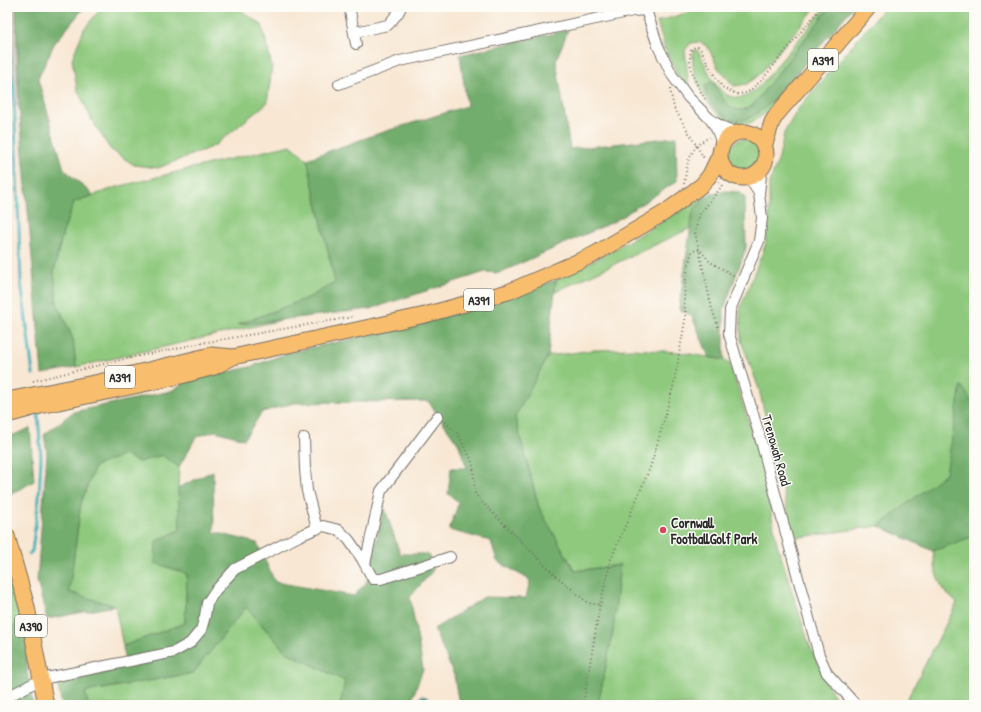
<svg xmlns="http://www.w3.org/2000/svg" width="981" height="712" font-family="'Patrick Hand',sans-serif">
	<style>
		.industrial { fill: #cdc2b9 }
		.green { fill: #8fc97e; stroke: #5d7a54 }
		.forest { fill: #73ad6d; stroke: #4f6c4c }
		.water { fill: #41b0bc; stroke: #366e74 }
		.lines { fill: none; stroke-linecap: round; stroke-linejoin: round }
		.stream { stroke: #41b0bc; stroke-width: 3 }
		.minor-casing { stroke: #736d66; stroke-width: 12 }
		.highway-casing { stroke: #736d66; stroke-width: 17 }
		.path { stroke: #736d66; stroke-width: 2; stroke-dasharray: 1 3; stroke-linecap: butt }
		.minor { stroke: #fff; stroke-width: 10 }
		.highway { stroke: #f9be6d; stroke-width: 15 }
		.poi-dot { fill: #d1495b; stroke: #fdfcf7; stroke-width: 1.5 }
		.labels { text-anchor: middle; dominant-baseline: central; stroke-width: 3; stroke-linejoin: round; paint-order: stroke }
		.shield { fill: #fdfcf7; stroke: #6a6a68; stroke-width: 1 }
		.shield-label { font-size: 13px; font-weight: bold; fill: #2b2b2b }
		.street-label { font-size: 14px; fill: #2b2b2b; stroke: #fdfcf7 }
		.poi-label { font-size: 14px; font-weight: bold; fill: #2b2b2b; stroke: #fdfcf7; text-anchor: start }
	</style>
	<rect width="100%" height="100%" fill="#fdfcf7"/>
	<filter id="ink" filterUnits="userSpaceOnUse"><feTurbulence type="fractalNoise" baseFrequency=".025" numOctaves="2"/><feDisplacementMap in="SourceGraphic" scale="8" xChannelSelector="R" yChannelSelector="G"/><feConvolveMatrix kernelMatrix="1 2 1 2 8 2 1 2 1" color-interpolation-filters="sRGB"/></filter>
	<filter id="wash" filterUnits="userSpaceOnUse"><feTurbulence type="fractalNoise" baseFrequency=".012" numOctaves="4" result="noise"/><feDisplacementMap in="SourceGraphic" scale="16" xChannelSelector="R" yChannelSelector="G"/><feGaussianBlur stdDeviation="0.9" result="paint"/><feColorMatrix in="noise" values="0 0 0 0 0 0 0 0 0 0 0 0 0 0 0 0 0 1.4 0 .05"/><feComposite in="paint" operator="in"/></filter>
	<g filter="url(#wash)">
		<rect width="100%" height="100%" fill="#f8e7d3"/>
		<path class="industrial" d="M7 7H16L19 106 7 110Z"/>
		<path class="green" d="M102 7H236L262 25 272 67 267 103 214 146 158 168 134 165 110 149 92 120 77 89 72 59 84 29Z
			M705 7H816L758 76 747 84 734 86 718 68 708 47 700 42 691 43 685 50 689 88 678 76 665 49 657 22Z
			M826 7H830L752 106C732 119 720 96 713 81L706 94 712 104 719 112 747 119 764 109 782 91 770 107 769 110C759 118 745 129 731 125V122C728 120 723 118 720 116 707 106 685 66 695 50H697L700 54C708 71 721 106 746 96 753 93 758 87 763 82Z
			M885 7H974V405L961 386 947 473 879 526 794 538 759 389 741 340 740 309 765 246 769 217V183L779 159 784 133 798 109Z
			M729 154a15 15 0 1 1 30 0a15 15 0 1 1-30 0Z
			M291 145 307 159 335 282 310 297 240 324 286 319 76 367 73 339 57 303 54 271 63 232 74 202 117 187 213 163Z
			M708 195 693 211 691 228 555 292 556 280 601 257Z
			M633 349 679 352 724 360 730 364 762 465 777 544 809 644 829 687 839 705H598L613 631 619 565 575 571 539 508 515 417 548 356 594 350Z
			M124 455 139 462 162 455 179 467 178 488 180 530 156 541 187 574 185 623 123 646 115 606 69 592 81 503 95 466Z
			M974 536V705H904L957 603 943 590 936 573 933 551Z
			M7 571 27 607 7 637Z
			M246 607 286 652 345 681 340 705H88L85 692 193 673Z"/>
		<path class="forest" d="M16 7H90L83 9 54 44 38 79 64 169 93 195 74 202 63 232 54 271 57 303 73 339 76 367 42 374 19 106Z
			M830 7H853L782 91 764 109 747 119 738 121 730 119 719 112 712 104 706 94 705 85 713 81C720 96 732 119 752 106Z
			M568 30 563 43 556 60 570 149 676 137 677 181 615 221 499 273 485 272 370 309 237 325 310 297 335 282 307 159 377 134 467 106 460 55Z
			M725 191 739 192 745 198 746 248 724 309V360L709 357 692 316 679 309 693 211 708 195Z
			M556 280 548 356 515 417 539 508 575 571 620 565 613 631 598 705H459L454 675 434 629 484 597 526 598 530 580 497 561 491 541 449 530 459 502 448 494 451 468H467L459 445 428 401 294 403 262 412 244 439 215 431 196 437 179 467 162 455 139 462 124 455 95 466 81 503 69 592 115 606 47 619 37 581 47 453 44 435 73 412 171 391 187 381 250 367 288 353 414 325 481 306Z
			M961 385 974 405V536L933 551 879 526 946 473Z
			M30 428 34 481 12 494 7 479V438Z
			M213 471 214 532 257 543 275 582 354 596 366 583 373 558 384 506 400 554H429L433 570 410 597 423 669 410 705H340L345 681 286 652 246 607 193 673 85 692 88 705H62L57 682 81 679 125 667 123 646 185 623 187 574 155 563 156 541 180 530 178 488Z
			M27 607V672L33 705H7V637Z"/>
		<path class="water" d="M421 696C427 696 431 700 433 705H416L417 700Z"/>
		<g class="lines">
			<path class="stream" d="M8 7 9 40 14 95 21 282 33 374
				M29 554 32 551 39 498 41 458 38 412"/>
		</g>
	</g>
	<g filter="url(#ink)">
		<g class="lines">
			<g class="minor-casing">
				<path id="minor" d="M645 7 658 46 672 75 688 97 710 119 715 126 720 138 721 149
					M350 11 356 44
					M355 32 388 25 398 13 401 7
					M339 84 400 61 633 11 646 10
					M711 120 721 126 738 133
					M762 167 759 193 762 218 759 241 730 310 729 334 759 434 819 655 827 673 856 705
					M746 177 751 181 759 193
					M304 438 305 469 307 491 317 529
					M365 564 381 491 438 416
					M7 699 13 694 42 679 174 652 190 643 201 630 205 616 207 603 215 591 235 569 299 536 323 526 339 530 349 540 362 559 373 579H381L450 557"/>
			</g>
			<g class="highway-casing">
				<path id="highway" d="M720 155a23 23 0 1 1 46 0a23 23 0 1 1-46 0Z
					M764 147 772 122 777 114 869 7
					M7 400 99 382 211 355 233 357
					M7 415 40 406 181 376 214 367 233 357 425 315 508 292 593 255 664 213 702 185 710 175 720 154
					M7 536 27 607 46 705"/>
			</g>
			<path class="path" d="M670 89 674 108 705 160
				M705 99C698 88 689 70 690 57 690 54 691 51 692 48L698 47 702 51 708 64 722 87 736 94 747 93 762 80 821 7
				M719 182 722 186 700 214 695 232 712 309 719 330
				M684 184 688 161 696 146 709 137
				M701 251 710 262 735 276
				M33 381 125 359 202 343 352 317
				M445 422 458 434 471 459 473 466 475 493 478 498 555 575 588 603 600 605
				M583 705 600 605 611 559 650 468 659 438 674 383 685 321C686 314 685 308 684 302 684 287 688 265 692 251L697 250H700"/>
			<use href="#minor" class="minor"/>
			<use href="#highway" class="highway"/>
		</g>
	</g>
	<circle class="poi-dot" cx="663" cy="530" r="4"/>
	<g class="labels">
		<g class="shield">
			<rect x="808" y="49" width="30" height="22" rx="3"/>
			<rect x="464" y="289" width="30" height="22" rx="3"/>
			<rect x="105" y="366" width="30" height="22" rx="3"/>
			<rect x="15" y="615" width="32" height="22" rx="3"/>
		</g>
		<g class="shield-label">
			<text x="823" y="60">A391</text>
			<text x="479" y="300">A391</text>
			<text x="120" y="377">A391</text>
			<text x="31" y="626">A390</text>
		</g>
		<g class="street-label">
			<text transform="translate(777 450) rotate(74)">Trenowah Road</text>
		</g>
		<g class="poi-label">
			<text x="671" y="522">Cornwall<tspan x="671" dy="16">FootballGolf Park</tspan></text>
		</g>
	</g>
	<rect width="981" height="712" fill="none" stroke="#fdfcf7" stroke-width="24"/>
</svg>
